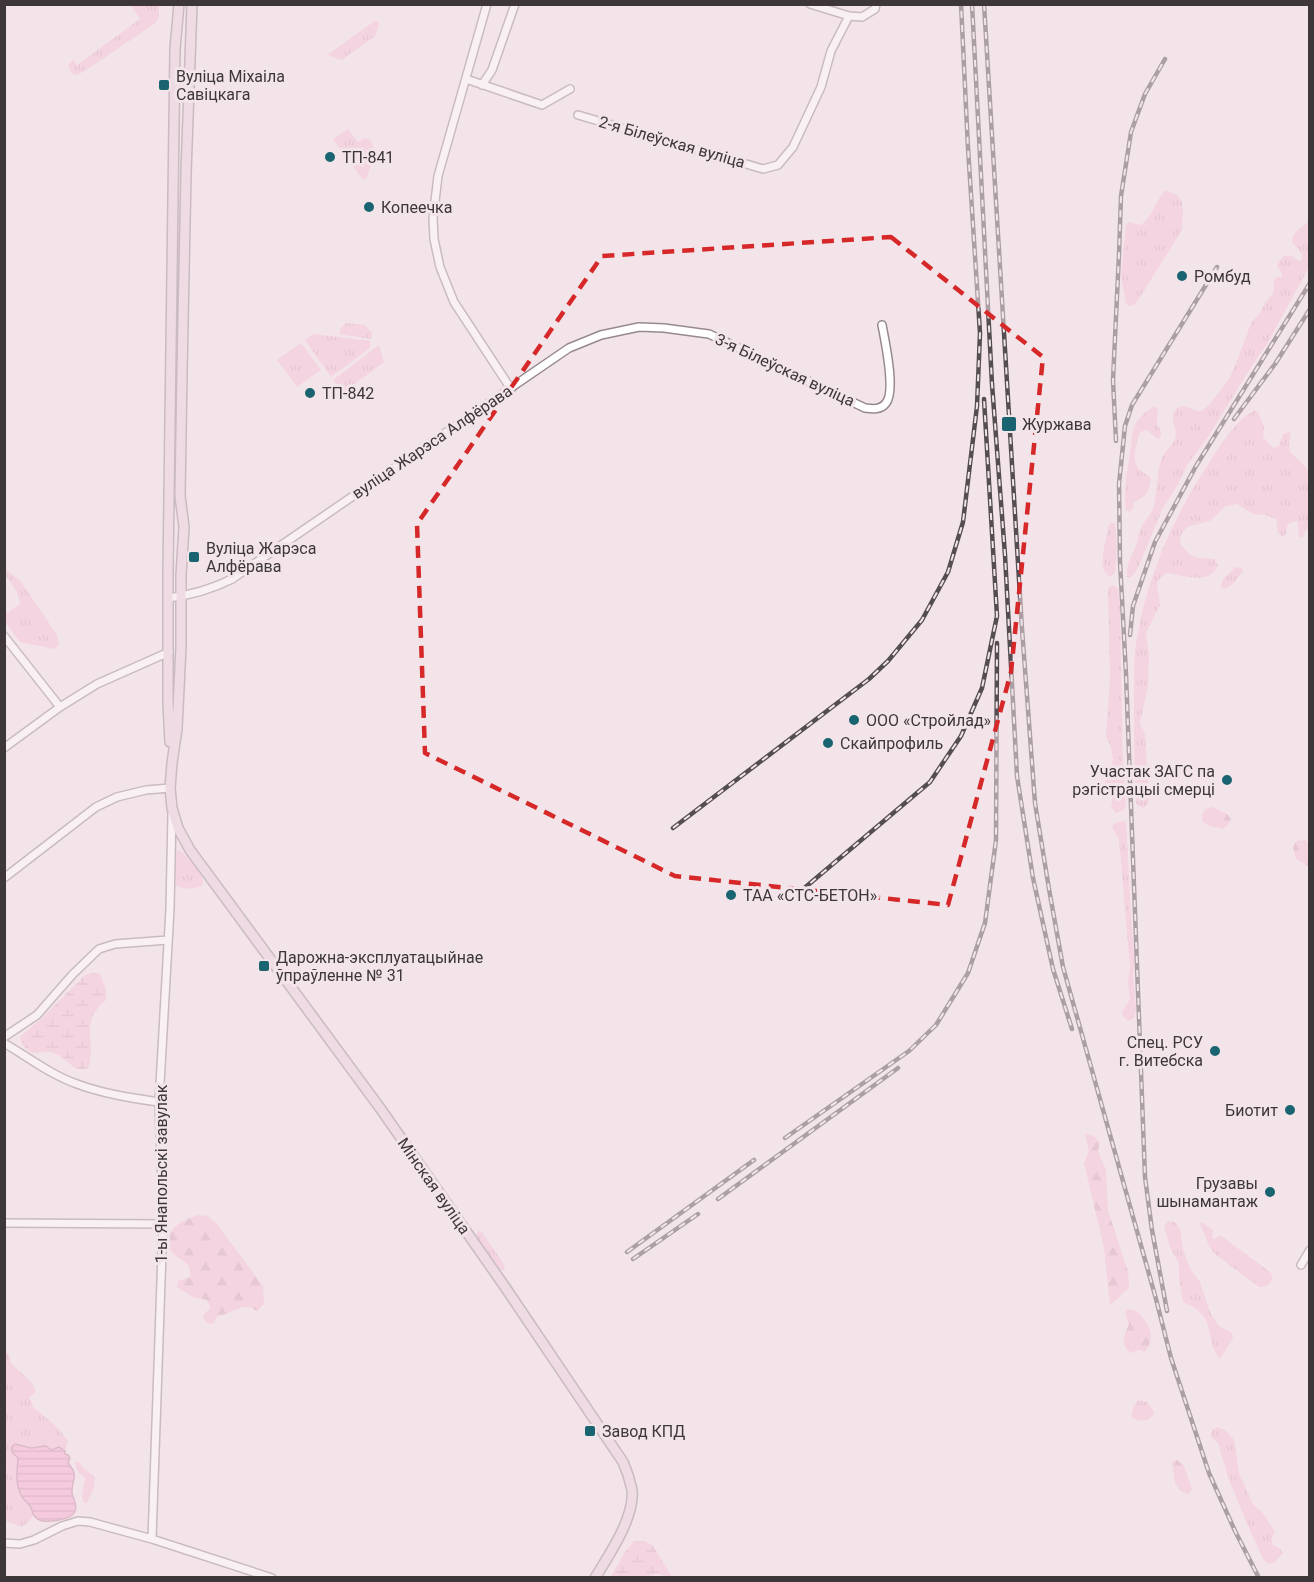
<svg xmlns="http://www.w3.org/2000/svg" width="1314" height="1582" font-family="Roboto,sans-serif">
	<style>
		.grass { fill: url(#grass-tufts) }
		.forest { fill: url(#forest-firs) }
		.wetland { fill: url(#wetland-marsh) }
		.water { fill: url(#water-rules); stroke: #c289a3; stroke-width: 1.5 }
		.lines { fill: none; stroke-linecap: round; stroke-linejoin: round }
		.minor-casing { stroke: #978a8f; stroke-width: 10 }
		.secondary-casing { stroke: #978a8f; stroke-width: 12 }
		.minor { stroke: #fff; stroke-width: 7 }
		.secondary { stroke: #ebd1de; stroke-width: 9 }
		.rail-casing { stroke: #544d51; stroke-width: 4.5 }
		.rail { stroke: #f2e4e9; stroke-width: 2; stroke-dasharray: 7; stroke-linecap: butt }
		.marked { fill: none; stroke: #d62828; stroke-width: 4.5; stroke-dasharray: 12 8; stroke-linejoin: round }
		.poi-dot { fill: #196470; stroke: #f2e4e9; stroke-width: 2 }
		.labels { text-anchor: middle; dominant-baseline: central; stroke-width: 6; stroke-linejoin: round; paint-order: stroke }
		.poi-label { font-size: 16px; fill: #3d373a; stroke: #f2e4e9; text-anchor: start }
		.street-label { font-size: 16px; fill: #3d373a; stroke: #f2e4e9 }
	</style>
	<defs>
		<pattern id="grass-tufts" width="24" height="20" patternUnits="userSpaceOnUse" patternTransform="scale(1.5)"><rect width="24" height="20" fill="#f8c1d9"/><path d="M3 7l-1-3M5 7V3M7 7l1-3M15 17l-1-3M17 17v-4M19 17l1-3" fill="none" stroke="#d6a6bb"/></pattern>
		<pattern id="forest-firs" width="22" height="20" patternUnits="userSpaceOnUse" patternTransform="scale(1.5)"><rect width="22" height="20" fill="#f8c1d9"/><path d="M5 1l3.5 6h-7zM16 11l3.5 6h-7z" fill="#d6a6bb"/></pattern>
		<pattern id="wetland-marsh" width="20" height="14" patternUnits="userSpaceOnUse" patternTransform="scale(1.5)"><rect width="20" height="14" fill="#f8c1d9"/><path d="M1 5h8M5 5V1M11 12h8M15 12V8" fill="none" stroke="#d6a6bb"/></pattern>
		<pattern id="water-rules" width="6" height="5" patternUnits="userSpaceOnUse" patternTransform="scale(1.5)"><rect width="6" height="5" fill="#fbacd0"/><path d="M0 2.5h6" fill="none" stroke="#cc8daa"/></pattern>
	</defs>
	<rect width="100%" height="100%" fill="#f2e4e9"/>
	<path class="grass" d="M131 5H159V18L154 24 85 71 76 75 72 74 68 66 73 59 77 65 140 19Z
		M376 20 379 24 375 36 342 60 327 55Z
		M348 129 358 142 365 138 371 140 375 153 367 177 363 180 333 139Z
		M1165 190 1177 195 1182 202 1183 211 1182 230 1139 299 1134 305 1129 306 1126 304 1121 275 1126 225 1128 222 1141 225C1153 216 1156 201 1165 190Z
		M1309 221V267L1267 344 1251 367 1208 437 1188 464 1177 486 1163 508 1137 570 1130 578 1127 577C1126 565 1131 557 1136 546 1138 540 1138 534 1141 528 1144 521 1150 516 1153 508 1158 492 1156 474 1162 458 1165 450 1173 446 1175 439 1179 426 1167 423 1177 408L1184 406 1197 411H1202L1210 404 1228 380 1235 366 1251 323 1260 313 1265 303 1273 293 1274 279 1278 277H1282V274L1277 266 1279 261 1284 256H1292L1299 261 1302 260C1303 252 1298 248 1292 243 1291 232 1302 228 1309 221Z
		M346 323 365 325 372 333 371 339 339 334 341 328Z
		M313 334 370 341V348L331 377 305 340Z
		M301 343 321 370 297 387 277 360Z
		M379 345 384 362 343 393 333 380Z
		M1155 406 1158 410C1158 413 1157 416 1157 419 1156 427 1165 430 1159 439 1154 437 1151 433 1147 430L1140 432C1137 442 1131 459 1138 468 1141 472 1147 474 1151 478 1149 493 1147 496 1134 502L1133 509 1130 512 1126 510C1123 490 1127 472 1130 453 1132 444 1131 434 1135 425 1138 418 1149 409 1155 406Z
		M1255 410 1258 412 1264 427 1263 437 1273 448 1279 446 1283 434 1289 432 1291 434 1289 443 1290 452 1306 467 1309 475V528L1305 531 1303 537 1300 538C1297 532 1300 527 1297 521 1288 522 1286 525 1286 534L1283 537 1278 533 1276 519 1265 515 1253 514 1237 504 1226 506 1210 521 1187 527 1181 534 1180 543C1191 559 1196 558 1214 559L1218 565C1210 586 1184 575 1166 573L1160 578 1157 584 1160 605 1146 633 1149 655 1148 686 1140 723 1145 735 1149 798 1148 804 1143 808 1139 806 1136 803C1134 769 1134 735 1134 702 1134 681 1133 659 1137 638 1147 577 1172 521 1205 469 1219 448 1233 422 1255 410Z
		M1111 522 1115 524C1117 540 1117 557 1115 573L1110 577C1095 567 1107 542 1108 527Z
		M4 567 10 573 20 580 57 635 59 645 54 649 20 642 5 622V611L8 613 14 608 20 604C19 587 4 580 4 567Z
		M1236 567 1242 568 1243 571C1238 578 1233 585 1225 589L1221 588C1221 578 1229 573 1236 567Z
		M1113 585 1118 588 1120 607 1123 771 1126 806 1123 810 1116 813 1111 807 1113 796 1104 788 1105 781 1108 776 1113 759 1111 747 1106 736 1110 679 1108 588Z
		M1123 821 1126 822 1132 931 1135 958 1133 976 1136 1009 1134 1018 1128 1021 1123 1016 1122 1012 1130 999 1128 982 1130 967 1119 840 1112 827 1115 823Z
		M179 850C185 853 202 873 203 881 203 882 203 884 202 886 195 889 182 890 176 885V852Z
		M1168 1221 1175 1222 1180 1229 1183 1250 1191 1270 1200 1282 1210 1312 1219 1326 1231 1332 1233 1338 1220 1359C1202 1337 1220 1317 1183 1302L1179 1278V1264L1170 1247 1164 1226Z
		M1202 1222 1213 1230 1212 1238 1215 1239 1220 1235 1270 1272C1276 1280 1268 1288 1259 1287L1215 1254 1210 1248 1200 1224Z
		M478 1231 482 1232 505 1266 504 1270H500L477 1237 476 1235Z
		M5 1352 8 1353 10 1358V1362L32 1383 36 1392 29 1397 34 1408 56 1426 68 1441 65 1451 59 1447 51 1450 45 1446 31 1448 15 1445 12 1452 18 1458C17 1471 15 1486 21 1497 23 1500 26 1502 29 1504 37 1514 31 1522 21 1527L6 1521 5 1519V1479L7 1470 4 1468Z
		M1138 1400 1147 1402 1155 1413 1148 1420 1139 1421 1131 1417 1134 1406Z
		M1217 1427 1225 1430 1234 1440 1239 1473 1253 1504 1263 1513 1275 1532 1271 1538 1273 1545 1281 1549 1282 1554 1275 1562 1268 1564 1263 1559 1245 1519 1229 1480 1218 1443 1211 1437V1432Z
		M75 1462H79L83 1468 95 1477 94 1487 87 1503H84L82 1496 85 1477C78 1474 76 1470 75 1462Z"/>
	<path class="forest" d="M1213 807 1227 814 1231 819 1228 825 1223 829 1209 826 1202 821V815L1205 809Z
		M1305 840 1309 843V867L1296 859 1293 848 1296 841Z
		M1085 1134 1092 1135 1100 1142 1098 1151 1106 1170 1108 1210 1128 1272 1129 1288 1110 1305 1104 1248 1084 1163 1089 1151Z
		M197 1215 208 1216 216 1223 263 1286 264 1304 257 1311C254 1310 251 1307 248 1307 237 1306 229 1316 218 1315L213 1324 207 1323 203 1318 204 1314 210 1308 207 1300 193 1297 177 1287 178 1281 190 1277C191 1261 183 1263 175 1255 171 1252 169 1247 169 1243 167 1226 184 1221 197 1215Z
		M1127 1309 1137 1311C1149 1324 1157 1336 1145 1352L1138 1350 1130 1353C1120 1343 1124 1336 1129 1324L1125 1314Z
		M1177 1460 1184 1466 1192 1489 1189 1494 1182 1492 1175 1483 1172 1462Z"/>
	<path class="wetland" d="M91 973 100 974 106 989V1000C79 1023 96 1037 89 1067 75 1075 68 1059 56 1054 41 1046 30 1064 20 1038L22 1035 41 1019 84 976Z
		M634 1541H645L654 1547 672 1577 656 1574 645 1577 610 1578 625 1552Z"/>
	<path class="water" d="M15 1444 31 1448 46 1446 51 1450 59 1447 65 1451V1454L68 1455 70 1458 68 1463C80 1476 71 1480 72 1493 73 1499 78 1505 75 1511 73 1517 64 1519 59 1520 50 1521 39 1524 33 1514 32 1512 32 1508 30 1506 27 1502 23 1500 21 1495 15 1483 17 1471 18 1458L12 1452V1447Z"/>
	<g class="lines">
		<g class="minor-casing">
			<path id="minor" d="M487 4 438 176 433 218 434 239 440 267 454 302 511 389
				M810 4 849 16 862 17 875 9 876 4
				M466 79 542 105 570 89
				M482 85 492 70 515 4
				M578 115 763 169 778 165 793 147 821 87 831 51 849 16
				M168 598C192 595 210 590 232 579L569 348 601 335 639 327 664 328 701 333 709 334 865 408C873 409 881 410 886 403 896 391 885 341 882 325
				M4 636 60 707
				M4 748 60 707 97 684 169 652
				M4 878 96 807 117 797 146 790 170 788
				M4 1037 37 1015 73 974 99 949 115 944 168 940
				M4 1043C28 1057 51 1075 77 1084 104 1094 131 1098 159 1102
				M4 1223 163 1224
				M1301 1265 1310 1250
				M152 1539 163 1224 159 1102 170 909 172 814
				M4 1543 20 1544 34 1540 62 1526 78 1521 90 1522 152 1539 272 1578"/>
		</g>
		<g class="secondary-casing">
			<path id="secondary" d="M192 4 186 173 182 373 180 496 184 527 181 575V647L177 729 172 763 170 788 172 808 178 828 190 850 380 1108 505 1287 623 1462C627 1471 630 1480 632 1490 635 1517 609 1555 595 1578
				M170 742 168 703V571L175 49 179 4"/>
		</g>
		<use href="#minor" class="minor"/>
		<use href="#secondary" class="secondary"/>
		<g class="rail-casing">
			<path id="rail" d="M972 4 992 384 1005 555 1017 776 1033 878 1053 969 1072 1029
				M984 4 1022 629 1035 803 1049 889 1063 967 1156 1299 1171 1358 1209 1473 1235 1531 1259 1578
				M1234 419 1275 364 1310 309
				M1116 441 1113 380 1119 254 1121 196 1131 132 1145 94 1165 59
				M1130 635 1133 606 1155 542 1196 466 1310 283
				M673 828 869 679 888 661 922 620 948 572 963 522 977 406 980 333 968 148 961 4
				M789 901 930 782 961 736 982 688 997 616 984 399
				M785 1138 909 1051 936 1025 968 973 985 923 996 840 997 643
				M718 1199 898 1068
				M627 1252 754 1160
				M633 1259 698 1214
				M1167 1311 1152 1230 1145 1177 1126 674 1120 562 1119 484 1125 426 1132 405 1217 267"/>
		</g>
		<use href="#rail" class="rail"/>
	</g>
	<path d="M0 0H1314V1582H0ZM891 237 1043 357 1011 672 948 905 675 876 425 753 417 524 602 256Z" fill="#f2e4e9" fill-opacity=".55" fill-rule="evenodd"/>
	<path class="marked" d="M891 237 1043 357 1011 672 948 905 675 876 425 753 417 524 602 256Z"/>
	<g class="poi-dot">
		<rect x="158" y="79" width="12" height="12" rx="3"/>
		<circle cx="330" cy="157" r="6"/>
		<circle cx="369" cy="207" r="6"/>
		<circle cx="1182" cy="276" r="6"/>
		<circle cx="310" cy="393" r="6"/>
		<rect x="1001" y="416" width="16" height="16" rx="3"/>
		<rect x="188" y="551" width="12" height="12" rx="3"/>
		<circle cx="854" cy="720" r="6"/>
		<circle cx="828" cy="743" r="6"/>
		<circle cx="1227" cy="780" r="6"/>
		<circle cx="731" cy="895" r="6"/>
		<rect x="258" y="960" width="12" height="12" rx="3"/>
		<circle cx="1215" cy="1051" r="6"/>
		<circle cx="1290" cy="1110" r="6"/>
		<circle cx="1270" cy="1192" r="6"/>
		<rect x="584" y="1425" width="12" height="12" rx="3"/>
	</g>
	<g class="labels">
		<g class="poi-label">
			<text x="176" y="76">Вуліца Міхаіла<tspan x="176" dy="18">Савіцкага</tspan></text>
			<text x="342" y="157">ТП-841</text>
			<text x="381" y="207">Копеечка</text>
			<text x="1194" y="276">Ромбуд</text>
			<text x="322" y="393">ТП-842</text>
			<text x="1022" y="424">Журжава</text>
			<text x="206" y="548">Вуліца Жарэса<tspan x="206" dy="18">Алфёрава</tspan></text>
			<text x="866" y="720">ООО «Стройлад»</text>
			<text x="840" y="743">Скайпрофиль</text>
			<text x="1215" y="771" text-anchor="end">Участак ЗАГС па<tspan x="1215" dy="18">рэгістрацыі смерці</tspan></text>
			<text x="743" y="895">ТАА «СТС-БЕТОН»</text>
			<text x="276" y="957">Дарожна-эксплуатацыйнае<tspan x="276" dy="18">ўпраўленне № 31</tspan></text>
			<text x="1203" y="1042" text-anchor="end">Спец. РСУ<tspan x="1203" dy="18">г. Витебска</tspan></text>
			<text x="1278" y="1110" text-anchor="end">Биотит</text>
			<text x="1258" y="1183" text-anchor="end">Грузавы<tspan x="1258" dy="18">шынамантаж</tspan></text>
			<text x="602" y="1431">Завод КПД</text>
		</g>
		<g class="street-label">
			<text transform="translate(672 142) rotate(16)">2-я Білеўская вуліца</text>
			<text transform="translate(785 370) rotate(25)">3-я Білеўская вуліца</text>
			<text transform="translate(432 442) rotate(-34)">вуліца Жарэса Алфёрава</text>
			<text transform="translate(161 1174) rotate(-90)">1-ы Янапольскі завулак</text>
			<text transform="translate(434 1186) rotate(55)">Мінская вуліца</text>
		</g>
	</g>
	<rect width="1314" height="1582" fill="none" stroke="#3d373a" stroke-width="12"/>
</svg>
